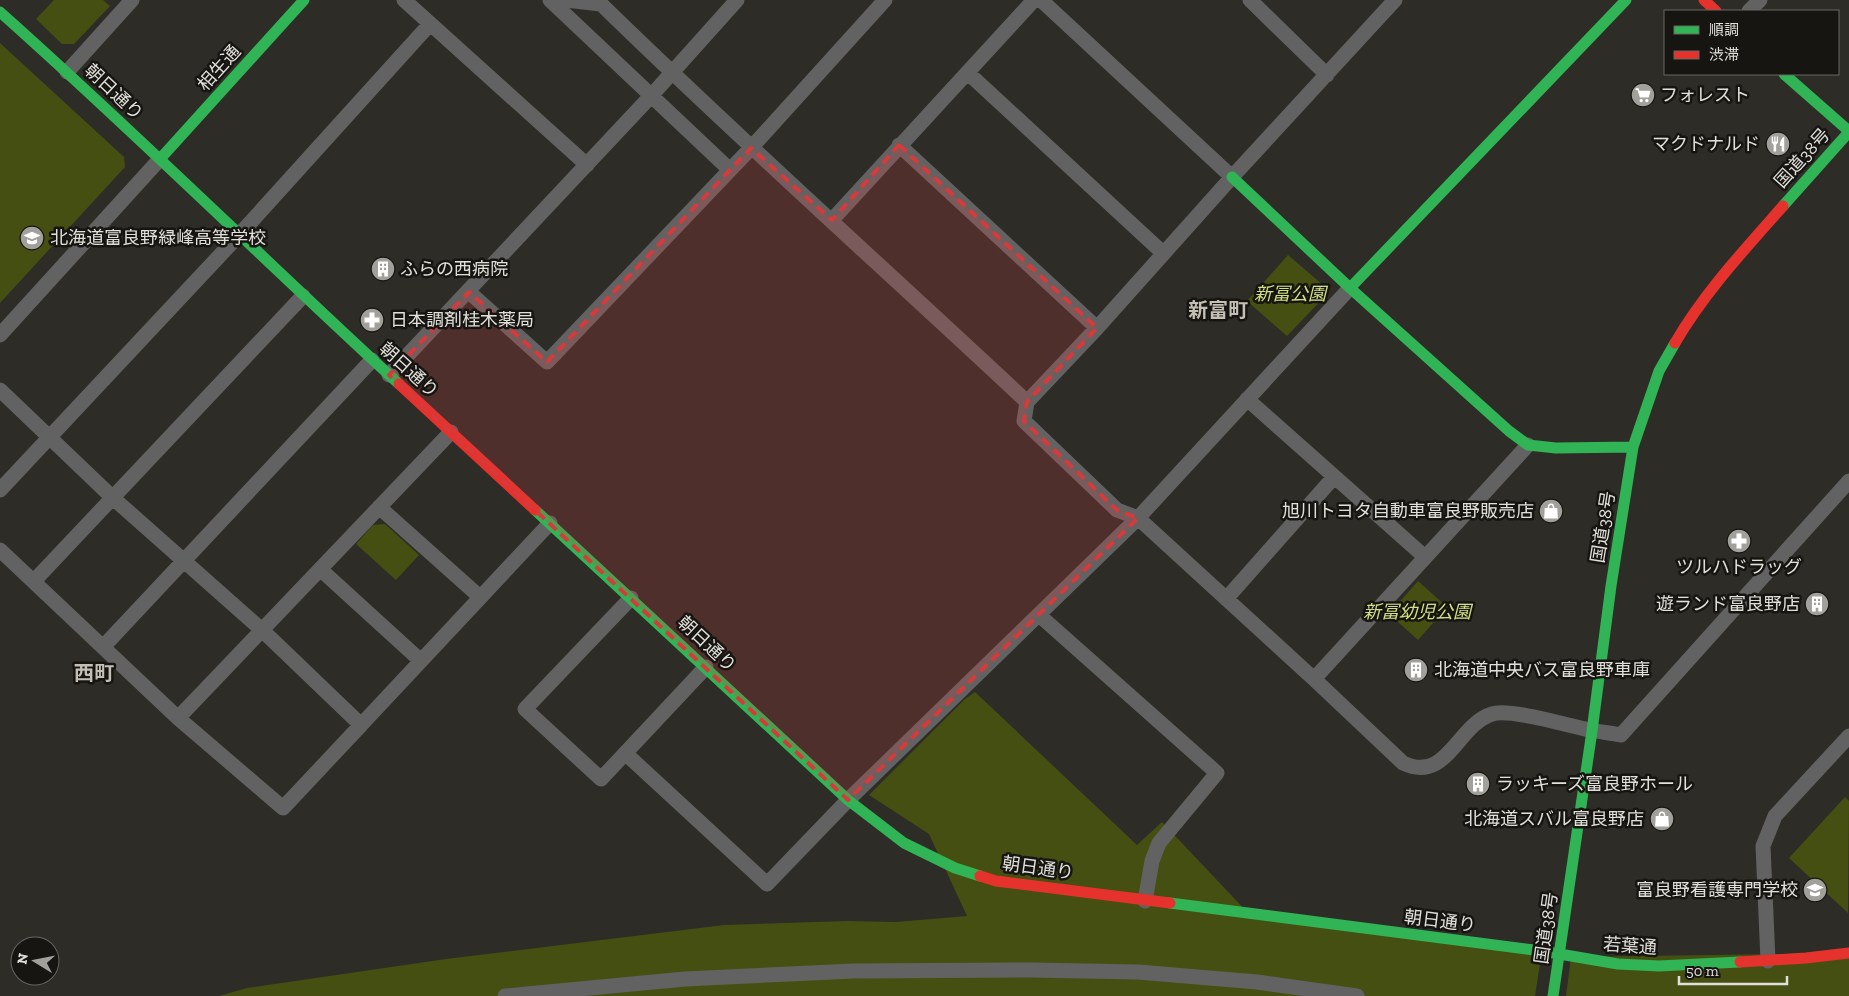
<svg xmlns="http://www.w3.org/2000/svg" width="1849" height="996" font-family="'Zilla Slab','Noto Sans JP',serif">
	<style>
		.green { fill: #464f12 }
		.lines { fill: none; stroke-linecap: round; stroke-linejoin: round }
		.street { stroke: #636262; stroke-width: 15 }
		.fast { stroke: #30b455; stroke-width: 11 }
		.jam { stroke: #e5322d; stroke-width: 11 }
		.marked { fill: #d73a3a; fill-opacity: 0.2; stroke: #d73a3a; stroke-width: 4; stroke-dasharray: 10 6; stroke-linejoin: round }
		.labels { text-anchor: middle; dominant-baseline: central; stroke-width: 5; stroke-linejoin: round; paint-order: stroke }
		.street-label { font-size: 18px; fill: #e1dfd9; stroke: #171511 }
		.poi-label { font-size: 18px; fill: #e1dfd9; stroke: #171511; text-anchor: start }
		.park-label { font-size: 18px; font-style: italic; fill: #d0e182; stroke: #171511 }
		.quarter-label { font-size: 20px; font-weight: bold; fill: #c3bfb4; stroke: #171511 }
	</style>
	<rect width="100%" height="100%" fill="#2d2c27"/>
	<path class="green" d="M54 0H103L110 6 74 44H62L36 19Z
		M0 43 124 157 125 167 0 303Z
		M1288 255 1330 291 1287 336 1247 301Z
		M385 524 419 555 396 580 356 544 373 525Z
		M1418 581 1447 607 1418 640 1389 614Z
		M975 692 1137 845 1162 822 1250 915 1542 951 1535 996H219L247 988 446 959 724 925 847 921 896 922 967 916 929 834 869 795 965 699Z
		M1845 797 1849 801 1848 913 1789 858Z
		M1849 953V996H1566L1571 957Z"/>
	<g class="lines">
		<path class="street" d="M404 0 587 165
			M550 0 730 170
			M566 0 601 4C740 140 885 269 1027 402
			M1041 0 1232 177
			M1250 0 1327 75
			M1395 0 1232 177 1097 328 1027 402 1024 421 1117 510 1138 518 1314 679 1403 763C1447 784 1457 725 1492 714 1510 708 1569 726 1590 730 1600 732 1611 733 1621 735L1849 481
			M1749 11 1760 0
			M67 72 132 0
			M968 73 1163 253
			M899 145 1097 328
			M832 220 1034 0
			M469 292 547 362 751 148 885 0
			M0 335 160 159
			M389 375 651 96 737 0
			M0 390 113 498 262 630 361 725 550 523
			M1247 399 1425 557
			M0 490 240 234 430 24
			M379 507 480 597
			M0 550 178 718 283 808 361 725
			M320 569 421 661
			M34 581 303 296
			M631 598 525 709 601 779 706 667
			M1226 599 1334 477
			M1039 615 1217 773 1159 843 1152 861 1145 901
			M103 647 372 360
			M1314 679 1528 445
			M178 718 451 432
			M625 753 767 884 848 800 1138 518 1350 288
			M1768 961 1763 846 1775 816 1849 736
			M505 996 685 979 854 971 1032 970 1138 972 1257 982 1357 996"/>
		<path class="fast" d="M0 12C136 133 265 261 399 384
			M1784 74 1849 131
			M160 159 304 0
			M1232 177 1350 288 1509 431 1528 445 1556 448 1633 447
			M1783 206 1849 132
			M1350 288 1626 0
			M535 510 848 800 904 843 955 868 980 876
			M1170 903 1542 951 1618 964 1659 966 1740 962
			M1553 996 1592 731 1611 586 1633 447 1659 371 1675 343"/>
		<path class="jam" d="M1704 0 1716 11
			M1675 343C1704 293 1745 249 1783 206
			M399 384 535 510
			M980 876 996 881 1170 903
			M1740 962 1806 958 1849 953"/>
	</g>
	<path class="marked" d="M899 145 1097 328 1027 402 1024 421 1117 510 1138 518 848 800 389 375 469 292 547 362 751 148 832 220Z"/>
	<defs>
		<g id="supermarket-disc" transform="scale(1.25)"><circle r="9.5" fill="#a2a09b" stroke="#171511"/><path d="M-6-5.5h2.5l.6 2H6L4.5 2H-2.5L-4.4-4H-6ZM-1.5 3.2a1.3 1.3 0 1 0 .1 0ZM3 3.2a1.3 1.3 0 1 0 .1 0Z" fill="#fff"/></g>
		<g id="restaurant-disc" transform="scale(1.25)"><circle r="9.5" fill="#a2a09b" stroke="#171511"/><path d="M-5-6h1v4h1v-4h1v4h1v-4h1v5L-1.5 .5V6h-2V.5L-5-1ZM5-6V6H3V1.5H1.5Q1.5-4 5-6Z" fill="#fff"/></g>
		<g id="school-disc" transform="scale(1.25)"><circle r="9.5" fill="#a2a09b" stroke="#171511"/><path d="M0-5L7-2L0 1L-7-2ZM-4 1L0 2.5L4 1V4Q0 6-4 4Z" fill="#fff"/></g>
		<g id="building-disc" transform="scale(1.25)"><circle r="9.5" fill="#a2a09b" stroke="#171511"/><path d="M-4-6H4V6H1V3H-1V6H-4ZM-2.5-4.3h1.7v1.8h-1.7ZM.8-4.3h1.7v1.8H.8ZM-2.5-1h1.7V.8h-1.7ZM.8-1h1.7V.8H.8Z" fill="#fff"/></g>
		<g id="pharmacy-disc" transform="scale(1.25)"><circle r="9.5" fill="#a2a09b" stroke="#171511"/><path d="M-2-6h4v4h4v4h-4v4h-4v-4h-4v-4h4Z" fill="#fff"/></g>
		<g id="shop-disc" transform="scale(1.25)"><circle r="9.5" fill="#a2a09b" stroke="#171511"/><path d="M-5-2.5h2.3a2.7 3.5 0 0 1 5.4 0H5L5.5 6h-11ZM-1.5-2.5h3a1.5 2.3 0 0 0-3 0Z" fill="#fff"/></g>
	</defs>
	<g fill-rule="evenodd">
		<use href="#supermarket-disc" x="1643" y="95"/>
		<use href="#restaurant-disc" x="1778" y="144"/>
		<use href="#school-disc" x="32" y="238"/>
		<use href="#building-disc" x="383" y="269"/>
		<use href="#pharmacy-disc" x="372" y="320"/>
		<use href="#shop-disc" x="1551" y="511"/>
		<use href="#pharmacy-disc" x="1739" y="541"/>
		<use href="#building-disc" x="1817" y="604"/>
		<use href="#building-disc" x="1416" y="670"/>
		<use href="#building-disc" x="1478" y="784"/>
		<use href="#shop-disc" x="1662" y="819"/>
		<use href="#school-disc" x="1815" y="890"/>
	</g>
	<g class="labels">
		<g class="street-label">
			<text transform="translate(219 68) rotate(-48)">相生通</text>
			<text transform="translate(114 92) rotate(43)">朝日通り</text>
			<text transform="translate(1802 158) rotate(-48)">国道38号</text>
			<text transform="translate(409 370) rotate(42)">朝日通り</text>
			<text transform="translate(1603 527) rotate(-81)">国道38号</text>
			<text transform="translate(707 644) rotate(43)">朝日通り</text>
			<text transform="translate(1038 868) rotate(8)">朝日通り</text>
			<text transform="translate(1440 921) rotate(7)">朝日通り</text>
			<text transform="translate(1546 928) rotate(-82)">国道38号</text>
			<text transform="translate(1630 946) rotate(4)">若葉通</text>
		</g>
		<g class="poi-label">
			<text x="1660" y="95">フォレスト</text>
			<text x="1760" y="144" text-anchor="end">マクドナルド</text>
			<text x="50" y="238">北海道富良野緑峰高等学校</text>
			<text x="400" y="269">ふらの西病院</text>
			<text x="390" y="320">日本調剤桂木薬局</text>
			<text x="1534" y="511" text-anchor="end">旭川トヨタ自動車富良野販売店</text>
			<text x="1739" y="567" text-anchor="middle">ツルハドラッグ</text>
			<text x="1800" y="604" text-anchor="end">遊ランド富良野店</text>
			<text x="1434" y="670">北海道中央バス富良野車庫</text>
			<text x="1496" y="784">ラッキーズ富良野ホール</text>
			<text x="1644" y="819" text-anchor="end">北海道スバル富良野店</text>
			<text x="1798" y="890" text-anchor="end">富良野看護専門学校</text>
		</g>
		<g class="park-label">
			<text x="1290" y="294">新冨公園</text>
			<text x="1417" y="612">新冨幼児公園</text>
		</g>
		<g class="quarter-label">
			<text x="1218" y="310">新富町</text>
			<text x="94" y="673">西町</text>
		</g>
	</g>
	<rect x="1664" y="10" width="175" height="65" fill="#171511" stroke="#686661"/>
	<rect x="1674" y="26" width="25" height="8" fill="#30b455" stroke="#686661"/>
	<text x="1709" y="35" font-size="15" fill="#e1dfd9">順調</text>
	<rect x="1674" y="51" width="25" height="8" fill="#e5322d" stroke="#686661"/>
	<text x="1709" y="60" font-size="15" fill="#e1dfd9">渋滞</text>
	<g transform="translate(35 961) rotate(280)"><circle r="24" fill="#171511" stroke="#686661"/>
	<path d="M0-4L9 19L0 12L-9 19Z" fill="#a2a09b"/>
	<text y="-8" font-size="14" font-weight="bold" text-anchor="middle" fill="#e1dfd9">N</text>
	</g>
	<path d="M1679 976v8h108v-8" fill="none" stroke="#e1dfd9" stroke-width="2.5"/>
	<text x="1686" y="976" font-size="15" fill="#e1dfd9" stroke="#171511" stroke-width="4" paint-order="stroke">50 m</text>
</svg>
